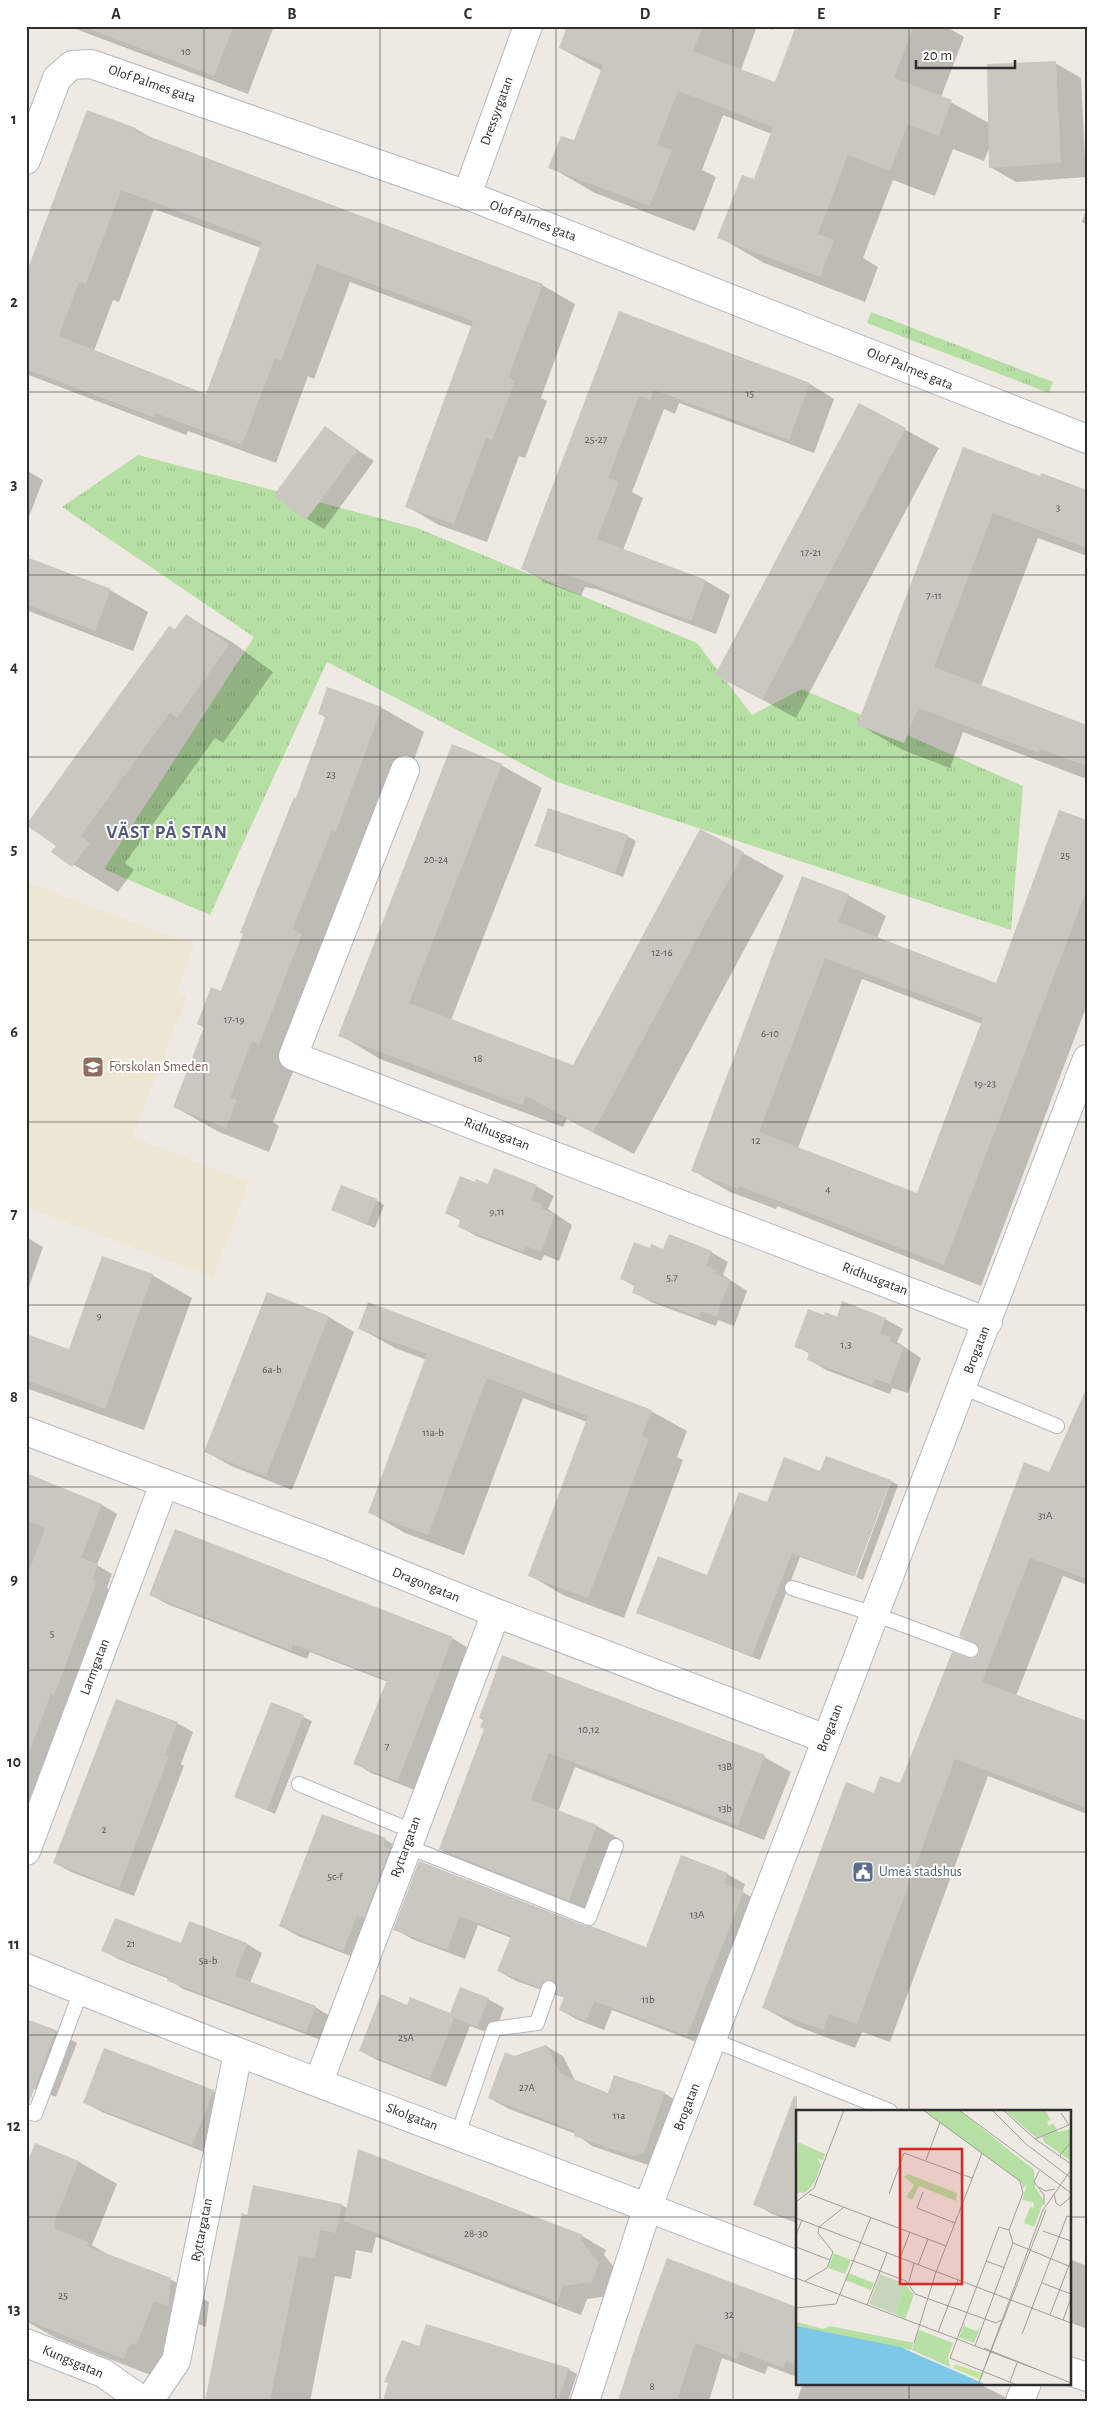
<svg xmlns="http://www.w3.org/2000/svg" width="1113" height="2427" font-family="'Alegreya Sans',sans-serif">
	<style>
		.education { fill: #ede6d3 }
		.grass { fill: url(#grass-tufts) }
		.shadow { fill: #0003; fill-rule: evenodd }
		.building { fill: #cac7c0; fill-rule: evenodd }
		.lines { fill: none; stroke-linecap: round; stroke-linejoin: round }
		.service-casing { stroke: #b5b7c0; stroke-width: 16 }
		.minor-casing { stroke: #b5b7c0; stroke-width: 30 }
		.service { stroke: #fff; stroke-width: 14 }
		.minor { stroke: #fff; stroke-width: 28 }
		.grid { fill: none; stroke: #2e2e2e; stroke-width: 1; stroke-opacity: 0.55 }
		.labels { text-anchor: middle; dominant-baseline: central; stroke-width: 4; stroke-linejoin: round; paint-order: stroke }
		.number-label { font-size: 11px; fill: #555452 }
		.street-label { font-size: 14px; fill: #2e2e2e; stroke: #fff }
		.education-label { font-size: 14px; fill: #785e54; stroke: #fff; text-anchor: start }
		.service-label { font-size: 14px; fill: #4e5e75; stroke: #fff; text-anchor: start }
		.district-label { font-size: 19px; font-weight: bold; letter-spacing: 1px; fill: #50577c; stroke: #fff }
		.inset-road { fill: none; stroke: #a19e9a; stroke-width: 1 }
		.view { fill: #d62828; fill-opacity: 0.15; stroke: #d62828; stroke-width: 2.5 }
		.inset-edge { fill: none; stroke: #2e2e2e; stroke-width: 2.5 }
		.neatline { fill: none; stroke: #2e2e2e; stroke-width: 2 }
		.grid-label { font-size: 16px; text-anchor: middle; font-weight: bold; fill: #2e2e2e }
	</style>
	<defs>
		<pattern id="grass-tufts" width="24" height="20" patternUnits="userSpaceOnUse" patternTransform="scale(1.25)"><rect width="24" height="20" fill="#b6e0a3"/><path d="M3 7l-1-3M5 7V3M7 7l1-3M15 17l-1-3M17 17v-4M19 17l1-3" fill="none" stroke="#9dc08d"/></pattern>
	</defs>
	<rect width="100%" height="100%" fill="#eee9e2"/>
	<path class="education" d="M29 883 194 945 177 992 187 996 132 1137 249 1182 213 1277 26 1207V884Z"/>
	<path class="grass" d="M871 312 1053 382 1049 393 867 323Z
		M138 455 417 528 697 643 752 715 802 689 1023 786 1011 930 557 782 327 662 210 915 104 869 254 637 62 507Z"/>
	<path class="shadow" d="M68 26H274L248 94Z
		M568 26H757L741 70 776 84 798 26H945L964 37 941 97 989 123 1055 63 1081 78 1086 177 1016 182 990 167V146L984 161 953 149 935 196 893 180 863 258 878 267 865 302 764 263 719 237 754 181 772 134 723 115 702 170 716 177 695 231 595 193 550 167 575 142 602 71 560 48Z
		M762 26H774L773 30Z
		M1077 26H1087V30Z
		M88 111 136 129 154 139 542 285 575 304 541 398 547 401 525 458 519 456 487 542 439 525 406 506 473 327 350 282 314 379 308 376 276 463 188 431 186 435 26 374V278ZM154 209 261 248 206 395 94 351 113 300 119 302Z
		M1087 207V225L1082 222Z
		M620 312 810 384 834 399 814 453 679 403 675 414 664 409 632 492 643 498 623 550 706 581 730 595 716 634 596 589 585 587 581 596 547 583 522 569Z
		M860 405 939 448 796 718 717 675Z
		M325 428 374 461 324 529 307 519Z
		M964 448 1041 478 1087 492V556L1038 538 981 686 1087 726V774L1084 778 963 732 950 768 903 750 858 724Z
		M26 470 43 480 26 525Z
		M26 558 110 590 148 612 133 651 26 610Z
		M187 616 232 642 273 672 223 743 215 738 125 863 134 870 118 892 53 852 175 631Z
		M328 689 382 708 424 732 379 855 273 1122 279 1126 269 1152 217 1131 175 1107 205 1028 198 1024 221 993 296 799 326 718Z
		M501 765 542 788 451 1020 574 1067 743 853 784 876 634 1154 567 1119 563 1127 380 1059 340 1035Z
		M1087 822V1005L981 1286 777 1206 776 1209 730 1192 692 1170 848 895 886 916 877 938 997 984ZM862 979 982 1024 917 1195 798 1148Z
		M627 836 636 841 623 877 537 845Z
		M476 1184 536 1186 554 1196 548 1209 572 1225 559 1261 544 1255 541 1261 476 1236 459 1226 461 1221 447 1213Z
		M376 1200 384 1205 375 1228 332 1210Z
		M26 1237 43 1247 26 1295Z
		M651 1249 711 1252 728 1262 723 1275 747 1291 734 1326 718 1320 716 1326 651 1302 634 1292 636 1287 622 1279Z
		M152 1275 192 1298 144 1430 26 1388V1335L69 1351Z
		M267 1294 329 1317 354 1332 292 1490 231 1466 205 1451Z
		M824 1317 885 1319 903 1329 897 1342 921 1358 908 1393 892 1388 890 1394 826 1370 808 1359 810 1354 796 1346Z
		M359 1328 651 1411 687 1431 677 1457 683 1460 624 1618 565 1596 529 1575 587 1422 523 1398 464 1555 405 1533 369 1512 427 1360 395 1348Z
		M1087 1425V1585L1063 1576 1016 1696 1087 1723V1814L988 1776 890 2042 862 2032 855 2048 796 2026 764 2008 875 1794 901 1784 972 1660 980 1654 979 1646 960 1636 1050 1474Z
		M821 1473 889 1480 853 1576 800 1557 760 1660 638 1613 708 1576 767 1504Z
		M26 1475 102 1505 117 1514 97 1565 112 1574 107 1588 112 1591 70 1704 67 1702 30 1799 26 1797Z
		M891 1481 898 1485 863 1580 856 1577Z
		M151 1595 452 1638 468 1648 415 1790 371 1773 355 1763 388 1682 310 1652 307 1659 167 1604Z
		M503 1657 764 1757 791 1772 764 1840 575 1767 558 1812 597 1826 623 1841 595 1915 466 1864 440 1849 486 1729Z
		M272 1704 312 1721 275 1814 235 1796Z
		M177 1723 193 1732 181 1764 184 1766 134 1896 71 1872 55 1863Z
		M322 1815 386 1840 403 1850 361 1960 298 1936 280 1926Z
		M420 1862 586 1927 647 1949 727 1874 745 1884 742 1892 761 1902 704 2045 612 2010 604 2030 578 2020 560 2010 565 1998 516 1981 498 1971 511 1938 478 1925 465 1959 412 1939 395 1929Z
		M190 1923 247 1944 262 1953 250 1983 315 2007 330 2016 321 2040 183 1989 169 1979 118 1959 103 1950 182 1945Z
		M488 1999 504 2008 494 2035 470 2026 446 2087 377 2060 361 2051 408 2007 451 2015Z
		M26 2020 56 2031 77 2043 56 2097 26 2086Z
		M546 2046 563 2056 576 2082 609 2095 664 2093 682 2104 651 2166 592 2146 576 2134 507 2108 489 2098 514 2058Z
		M213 2091 230 2101 209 2154 102 2112 84 2102Z
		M797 2142V2223L772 2214 755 2204Z
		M36 2145 79 2162 117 2184 92 2245 112 2257 170 2279 209 2302 206 2327 192 2322 163 2380 54 2337 26 2321V2202Z
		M254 2187 342 2205 348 2209 582 2236 606 2250 604 2255 622 2277 616 2295 587 2299 581 2315 376 2237 372 2253 356 2250 351 2279 335 2276 310 2401H206Z
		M1069 2259 1087 2266V2329L1069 2322Z
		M797 2308V2377L768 2366 765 2374 722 2358 709 2401H619L641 2332Z
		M420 2347 568 2369 577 2374 568 2401H508Z
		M803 2383H977L1013 2401H797Z"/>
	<path class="building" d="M89 26H234L214 76 89 29Z
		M567 26H703L693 51 775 82 796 26H914L894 78 952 100 939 136 908 124 890 171 848 155 818 234 834 240 820 277 717 238 742 175 754 179 773 127 678 91 657 145 672 150 650 206 548 168 561 136 574 140 603 65 559 48Z
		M1056 61 1061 163 989 168 987 64Z
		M87 110 136 128 135 131 543 284 508 378 515 381 492 440 486 438 454 524 405 507 473 321 317 264 281 361 275 358 242 445 155 413 153 417 26 369V274ZM121 190 262 242 206 394 59 336 79 282 86 284Z
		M619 311 810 383 789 440 654 390 650 400 639 396 608 478 619 482 597 539 706 580 691 621 571 576 560 574 556 583 521 569Z
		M859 403 906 428 762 700 715 675Z
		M325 426 358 450 306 520 273 496Z
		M963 447 1040 476 1041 473 1087 490V548L993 513 934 667 1087 725V766L1040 749 1039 753 918 708 904 743 857 725Z
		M26 557 111 589 95 631 26 604Z
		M186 614 229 645 177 718 170 712 81 836 90 843 72 867 51 852 56 846 26 825 169 626 175 629Z
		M327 687 382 707 336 832 332 830 292 930 302 934 259 1045 252 1041 230 1098 237 1100 226 1128 173 1107 204 1027 197 1024 211 987 221 991 243 934 240 933 294 797 296 798 325 717 318 714Z
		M452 744 502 764 409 1003 573 1065 700 829 744 852 593 1132 526 1096 522 1105 338 1036Z
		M548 808 628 835 615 873 535 846Z
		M1059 810 1087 820V889L944 1265 739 1186 738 1189 691 1171 802 876 849 894 838 922 996 983ZM825 958 983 1018 917 1193 759 1132Z
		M494 1168 537 1185 531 1200 542 1204 540 1208 555 1214 541 1252 526 1246 523 1252 458 1227 460 1220 445 1213 460 1176 475 1182 476 1179 488 1184Z
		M341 1185 377 1199 367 1224 331 1210Z
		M669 1234 712 1251 706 1266 717 1270 715 1274 730 1280 716 1317 701 1311 698 1317 632 1293 635 1285 620 1279 634 1242 650 1248 651 1244 663 1249Z
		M102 1256 153 1274 105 1409 26 1380V1334L69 1349Z
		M267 1292 329 1316 266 1476 204 1452Z
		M842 1301 886 1318 880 1333 891 1337 889 1341 904 1347 890 1384 875 1379 872 1385 807 1360 809 1352 794 1347 808 1309 824 1315 825 1312 837 1317Z
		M368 1302 652 1410 642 1436 649 1439 588 1598 528 1576 588 1416 487 1378 428 1535 368 1513 427 1354 358 1329Z
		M1087 1387V1579L1030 1558 982 1682 1087 1721V1808L955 1759 857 2024 829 2014 823 2030 762 2008 846 1782 874 1793 880 1776 900 1783 952 1652 972 1659 979 1653 977 1644 959 1636 1024 1462 1049 1472Z
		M826 1456 891 1480 855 1576 792 1553 752 1656 636 1613 658 1556 707 1575 739 1492 767 1502 784 1457 820 1471Z
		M26 1473 102 1504 81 1558 98 1564 92 1579 97 1581 54 1696 51 1694 29 1753 26 1752V1579L45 1528 26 1520Z
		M175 1529 453 1637 398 1781 353 1764 387 1680 293 1644 291 1650 149 1595Z
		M502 1655 765 1755 738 1826 549 1753 531 1800 597 1825 569 1901 439 1849 484 1729 480 1727 483 1720 479 1718Z
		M116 1699 178 1722 165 1755 169 1756 119 1888 53 1863Z
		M271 1702 304 1715 267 1810 234 1797Z
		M322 1814 386 1838 383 1846 390 1849 364 1918 357 1916 343 1951 279 1926Z
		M681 1855 728 1873 724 1883 744 1891 687 2036 594 2001 586 2021 559 2010 564 1997 556 1994 557 1986 552 1980 544 1981 540 1988 497 1971 511 1936 460 1916 447 1950 393 1930 419 1861 586 1926H591L646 1947Z
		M115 1918 181 1943 189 1921 247 1943 235 1976 316 2006 306 2032 167 1981 168 1977 101 1951Z
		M460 1987 489 1998 477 2027 454 2018 430 2079 359 2051 381 1994 407 2005 410 1997 450 2013Z
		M26 2019 56 2030 29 2103 26 2102Z
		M546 2045 561 2074 608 2093 614 2075 665 2092 644 2153 632 2156 574 2136 575 2131 488 2098 505 2052 514 2056Z
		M104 2048 214 2090 192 2145 83 2103Z
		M794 2096H797V2221L753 2205Z
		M35 2143 79 2161 54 2223H56L54 2228 88 2242 87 2246 171 2278 168 2306 154 2301 136 2345 130 2343 124 2359 26 2320V2165Z
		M358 2149 583 2235 581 2240 599 2263 592 2282 563 2286 557 2302 344 2221Z
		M253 2185 342 2204 336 2233 320 2230 315 2259 299 2256 270 2401H205L242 2213 247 2215Z
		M667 2258 797 2307V2365L786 2361 783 2368 740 2351 737 2359 695 2343 677 2401H618L640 2332Z
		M426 2324 569 2368 558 2401H383L388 2383 384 2382 402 2340 419 2346Z"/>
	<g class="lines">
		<g class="service-casing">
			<path id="service" d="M962 1387 1057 1426
				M792 1588 874 1614 971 1650
				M299 1784 412 1831
				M406 1846 589 1918 616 1846
				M713 2040 890 2111
				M26 2111 35 2114 81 1991
				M458 2134 494 2029 537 2023 549 1988"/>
		</g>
		<g class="minor-casing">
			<path id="minor" d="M26 160 57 78 72 65 91 64 467 195 1087 439
				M467 195 528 26
				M405 770 293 1056 988 1322
				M26 1431 331 1546 496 1613 826 1739
				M26 1851 164 1484
				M26 1968C281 2072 540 2165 797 2265
				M319 2081 496 1613
				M26 2343 103 2373 143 2401
				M1069 2371 1087 2377
				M149 2401 176 2361 238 2053
				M585 2401 648 2206 1087 1059
				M1020 2401 1027 2383"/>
		</g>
		<use href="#service" class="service"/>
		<use href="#minor" class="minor"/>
	</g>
	<path class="grid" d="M204 26V2401M380 26V2401M556 26V2401M733 26V2401M909 26V2111M26 210H1087M26 392H1087M26 575H1087M26 757H1087M26 940H1087M26 1122H1087M26 1305H1087M26 1487H1087M26 1670H1087M26 1852H1087M26 2035H1087M26 2217H797M1069 2217H1087M909 2383V2401"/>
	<defs>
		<g id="school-square" transform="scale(1.125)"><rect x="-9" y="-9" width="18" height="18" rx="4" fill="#8d6e63" stroke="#fff"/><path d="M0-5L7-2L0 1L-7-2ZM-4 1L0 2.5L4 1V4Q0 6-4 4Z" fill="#fff"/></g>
		<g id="civic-square" transform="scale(1.125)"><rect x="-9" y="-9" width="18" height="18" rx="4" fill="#5c6f8a" stroke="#fff"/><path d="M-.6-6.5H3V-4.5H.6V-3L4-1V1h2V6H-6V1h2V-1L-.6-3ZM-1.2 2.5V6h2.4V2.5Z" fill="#fff"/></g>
	</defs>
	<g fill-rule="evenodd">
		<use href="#school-square" x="93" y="1067"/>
		<use href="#civic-square" x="863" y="1872"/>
	</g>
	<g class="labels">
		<g class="number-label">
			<text x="186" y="51">10</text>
			<text x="750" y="393">15</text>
			<text x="596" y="439">25-27</text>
			<text x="1058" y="507">3</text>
			<text x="811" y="552">17-21</text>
			<text x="934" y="595">7-11</text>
			<text x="331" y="774">23</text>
			<text x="1065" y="855">25</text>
			<text x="436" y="859">20-24</text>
			<text x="662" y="952">12-16</text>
			<text x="234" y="1019">17-19</text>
			<text x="770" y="1033">6-10</text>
			<text x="478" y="1058">18</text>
			<text x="985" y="1083">19-23</text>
			<text x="756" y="1140">12</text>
			<text x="828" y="1189">4</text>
			<text x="497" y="1211">9,11</text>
			<text x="672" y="1277">5,7</text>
			<text x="99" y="1315">9</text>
			<text x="846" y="1344">1,3</text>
			<text x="272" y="1369">6a-b</text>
			<text x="433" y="1432">11a-b</text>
			<text x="1045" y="1515">31A</text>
			<text x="52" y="1633">5</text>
			<text x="589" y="1729">10,12</text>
			<text x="387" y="1746">7</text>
			<text x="725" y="1766">13B</text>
			<text x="725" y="1808">13b</text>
			<text x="104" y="1829">2</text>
			<text x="335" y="1876">5c-f</text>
			<text x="697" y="1914">13A</text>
			<text x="131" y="1943">21</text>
			<text x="208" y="1960">5a-b</text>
			<text x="648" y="1999">11b</text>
			<text x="406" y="2037">25A</text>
			<text x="527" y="2087">27A</text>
			<text x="619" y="2115">11a</text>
			<text x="476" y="2233">28-30</text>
			<text x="63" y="2295">25</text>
			<text x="729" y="2314">32</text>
			<text x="652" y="2386">8</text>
		</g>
		<g class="street-label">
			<text transform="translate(152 84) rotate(19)">Olof Palmes gata</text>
			<text transform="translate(497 111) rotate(-70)">Dressyrgatan</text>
			<text transform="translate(533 221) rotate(21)">Olof Palmes gata</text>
			<text transform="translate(910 369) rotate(22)">Olof Palmes gata</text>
			<text transform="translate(497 1134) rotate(21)">Ridhusgatan</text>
			<text transform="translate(875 1279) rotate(21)">Ridhusgatan</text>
			<text transform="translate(977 1350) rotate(-69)">Brogatan</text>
			<text transform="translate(426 1585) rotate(22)">Dragongatan</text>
			<text transform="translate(95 1667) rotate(-69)">Larmgatan</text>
			<text transform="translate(830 1728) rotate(-69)">Brogatan</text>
			<text transform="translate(406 1847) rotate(-70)">Ryttargatan</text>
			<text transform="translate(687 2107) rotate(-69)">Brogatan</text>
			<text transform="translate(412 2117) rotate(21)">Skolgatan</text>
			<text transform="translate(202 2230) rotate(-79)">Ryttargatan</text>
			<text transform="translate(73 2362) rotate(23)">Kungsgatan</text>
		</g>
		<g class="education-label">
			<text x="109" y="1067">Förskolan Smeden</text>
		</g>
		<g class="service-label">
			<text x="879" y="1872">Umeå stadshus</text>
		</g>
		<g class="district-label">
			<text x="167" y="832">VÄST PÅ STAN</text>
		</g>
	</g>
	<g transform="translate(796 2110)">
		<rect width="275" height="275" fill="#eee9e2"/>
		<path d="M127 0H163L238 60 239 77 248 91 238 117 228 113 234 97 238 98 237 92 226 90 231 74 227 79 226 73ZM208 0H249L255 10 251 12 253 16 257 13 262 22 274 19 275 51 248 32 246 25 241 28ZM112 64 161 83 160 91 123 76 116 90 110 87 118 75 108 67ZM38 143 55 150 49 164 32 158ZM52 163 78 173 75 180 49 170ZM109 174 118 185 109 209 99 204ZM169 211V216L172 218 181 221 185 216 178 233 163 227ZM123 220 157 233 152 247 154 257 116 240Z" fill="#b6e0a3"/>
		<path d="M2 32 29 44 27 50 22 49 25 55 19 72 8 84 5 82 0 84ZM0 212 27 219 34 216 118 233 115 240 12 221 0 216Z" fill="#b6e0a3"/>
		<path d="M84 164 109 174 99 204 73 194Z" fill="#c7d6ba"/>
		<path d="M159 254 188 264 185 270 157 258Z" fill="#c6e69f"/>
		<path d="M0 216 104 237 191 275H0Z" fill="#7dc8e7"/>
		<path class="inset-road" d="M127 0 224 71 227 83 213 120 217 133 275 157M163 0 275 83M196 0 230 34 275 68M207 0 239 29 275 54M239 29 273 15 265 3M265 48 264 45 275 32M130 50 144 12M243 61 238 72 248 85V95M243 77 249 81 259 79M127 82 121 98 159 113M13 84 150 136M93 84 108 43 176 68M258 84 260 93 264 96 275 87M0 92 18 78 48 0M0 108 275 213M213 120 203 117 154 248 221 275M247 121 275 131M0 125 6 110M0 137 34 150M104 148 114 122M55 150 110 171 119 184 200 213 205 210M190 151 209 158M122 155 132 129M0 168 240 259M9 171 31 158 37 142 22 123 23 117 48 97M113 172 118 153M246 173 275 184M71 195 91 143M0 198 40 194 75 107M254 205 275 150M267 210 275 188M142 222 162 170M226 224 271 106 275 107M118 233 140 162 186 43M179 236 217 133M188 238 275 273M190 254 250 100M214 272 221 253M182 275 247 100 275 60"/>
		<path class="view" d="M104 39H166V174H104Z"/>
		<rect width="275" height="275" class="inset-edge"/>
	</g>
	<rect width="1113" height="2427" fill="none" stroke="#ffffff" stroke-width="55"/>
	<path d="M916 60v8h99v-8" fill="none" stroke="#2e2e2e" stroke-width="2.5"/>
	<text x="923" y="60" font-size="15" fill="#2e2e2e" stroke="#ffffff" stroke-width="4" paint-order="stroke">20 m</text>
	<rect x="28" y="28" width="1058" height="2372" class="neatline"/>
	<g class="grid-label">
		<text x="116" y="19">A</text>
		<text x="292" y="19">B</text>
		<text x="468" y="19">C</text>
		<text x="645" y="19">D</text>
		<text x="821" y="19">E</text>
		<text x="997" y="19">F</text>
		<text x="14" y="124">1</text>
		<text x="14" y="307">2</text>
		<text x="14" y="489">3</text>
		<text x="14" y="672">4</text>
		<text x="14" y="854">5</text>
		<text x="14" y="1037">6</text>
		<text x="14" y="1219">7</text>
		<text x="14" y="1402">8</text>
		<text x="14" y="1584">9</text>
		<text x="14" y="1767">10</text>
		<text x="14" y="1949">11</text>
		<text x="14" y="2131">12</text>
		<text x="14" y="2314">13</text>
	</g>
</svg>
